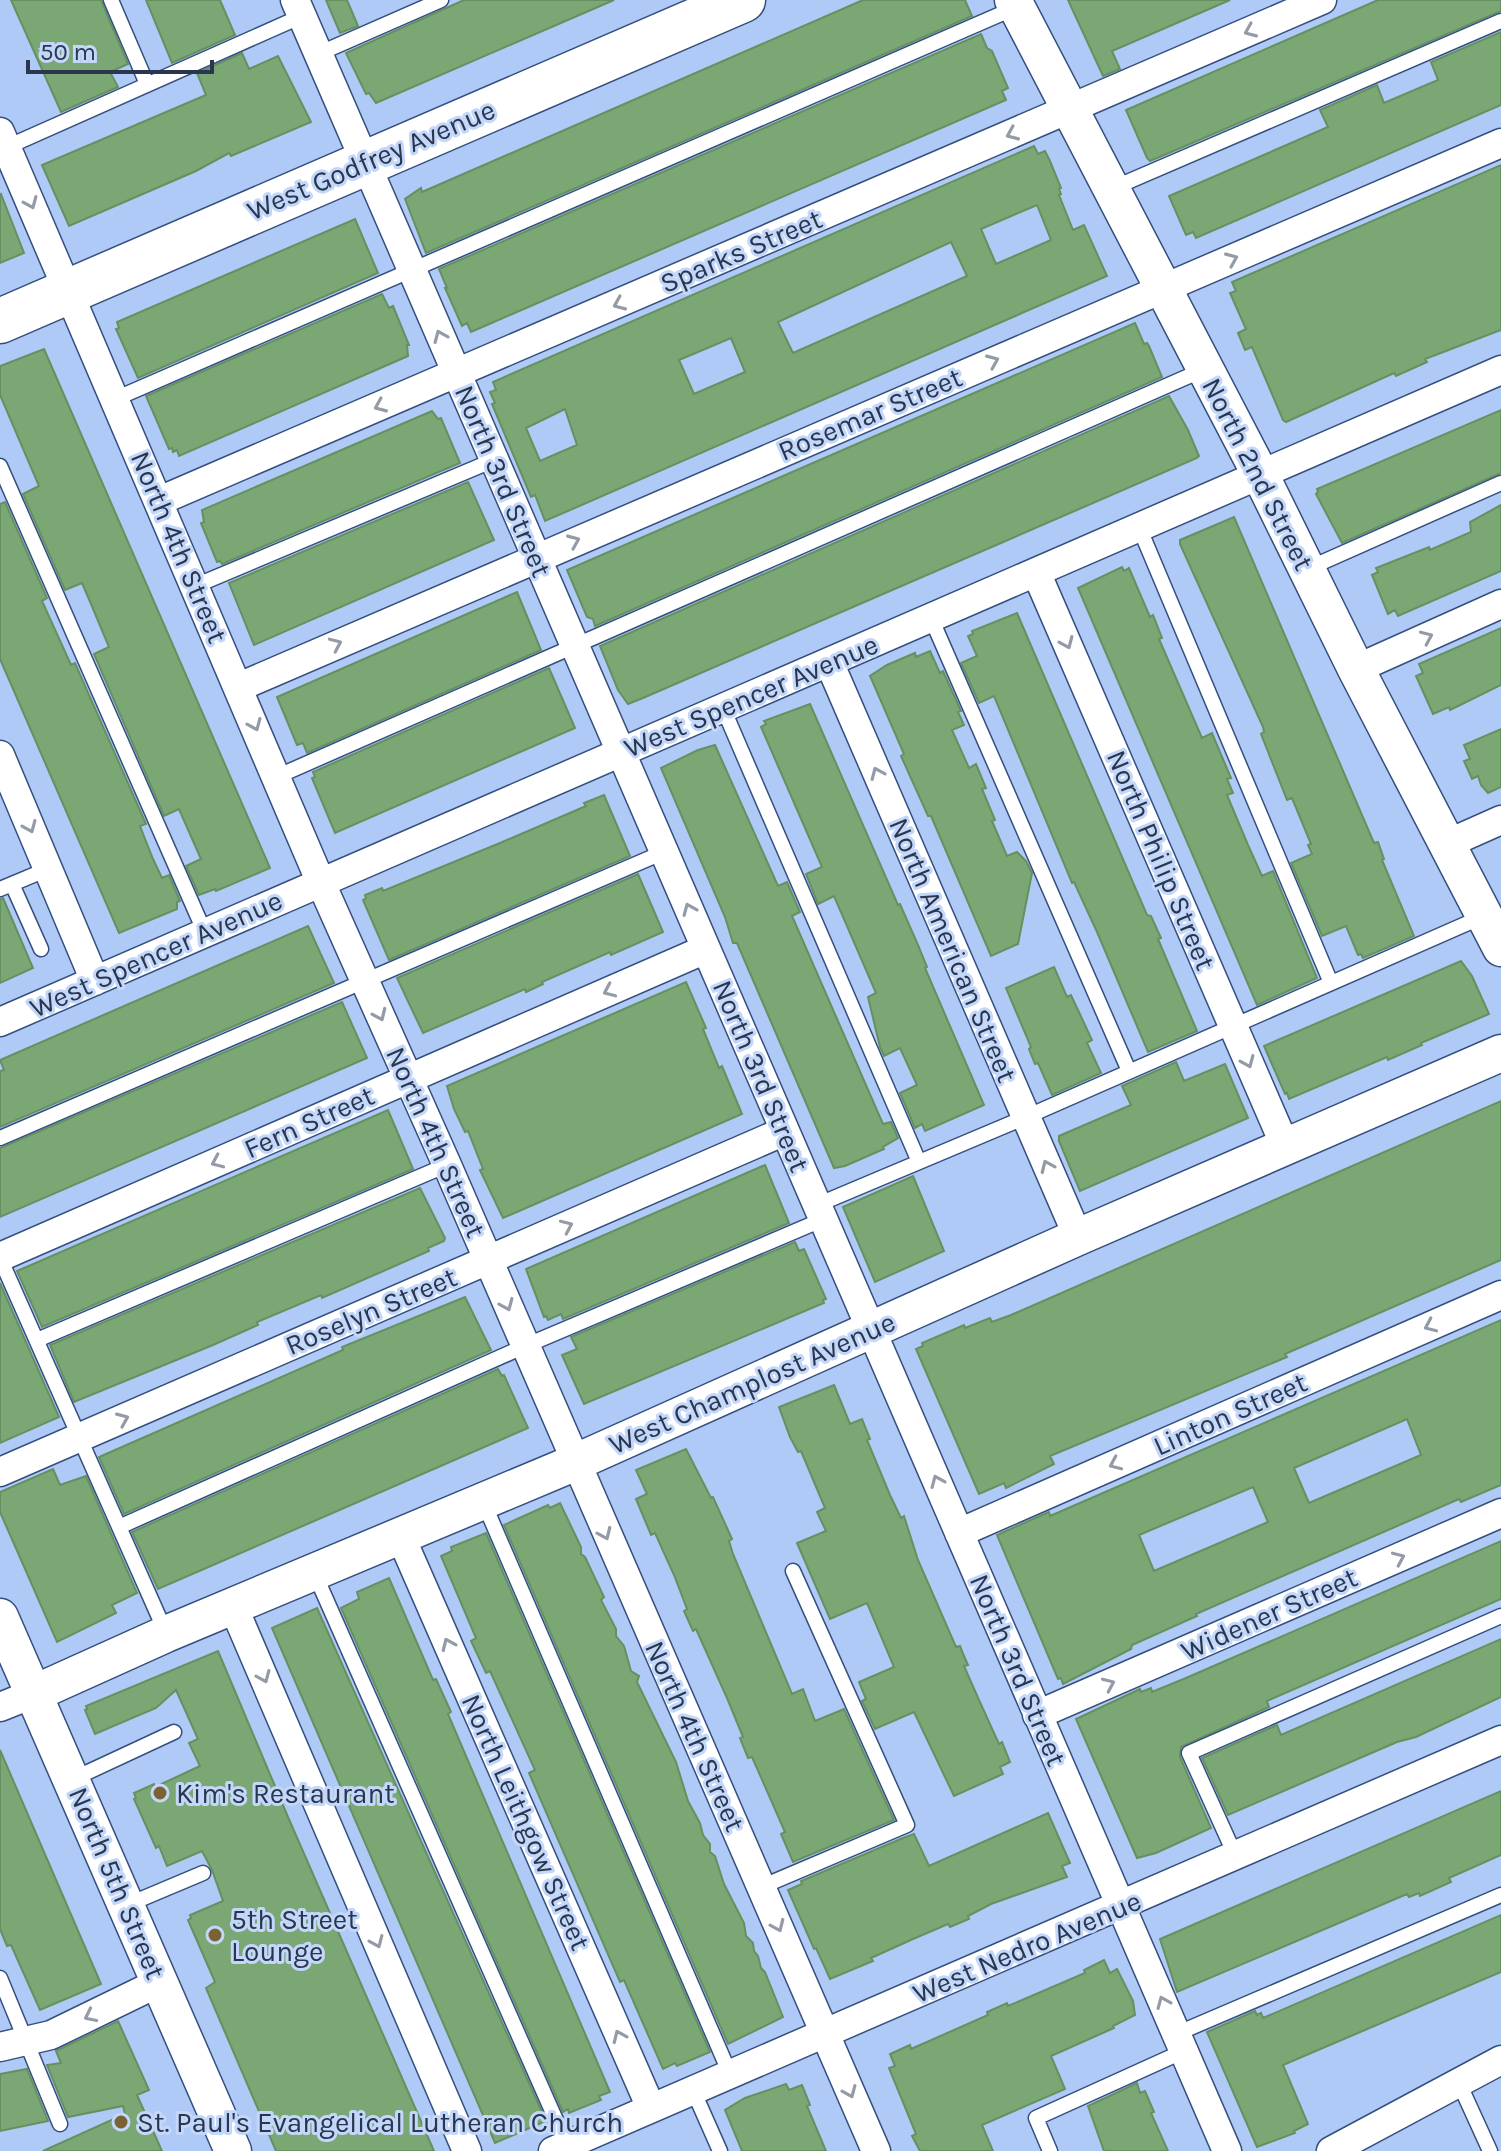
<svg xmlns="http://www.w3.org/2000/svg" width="1501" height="2151" font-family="Karla,sans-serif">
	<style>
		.building { fill: #7aa774; stroke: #65905f; stroke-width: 2; fill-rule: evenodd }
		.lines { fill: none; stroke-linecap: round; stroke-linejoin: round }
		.service-casing { stroke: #344f7f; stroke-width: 17 }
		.minor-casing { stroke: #344f7f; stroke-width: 31 }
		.tertiary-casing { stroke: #344f7f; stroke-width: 39 }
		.primary-casing { stroke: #344f7f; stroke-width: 47 }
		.service { stroke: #fff; stroke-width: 14 }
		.minor { stroke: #fff; stroke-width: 28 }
		.tertiary { stroke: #fff; stroke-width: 36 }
		.primary { stroke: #fff; stroke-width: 44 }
		.oneway { stroke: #949aa6 }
		.poi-dot { fill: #7b6233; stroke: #c3d7fa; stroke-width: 3 }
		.labels { text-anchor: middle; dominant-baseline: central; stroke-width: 6; stroke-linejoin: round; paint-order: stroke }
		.street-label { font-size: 28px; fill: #29364d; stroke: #c3d7fa }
		.poi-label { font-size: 28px; fill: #29364d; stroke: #c3d7fa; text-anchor: start }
	</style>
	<rect width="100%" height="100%" fill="#b0caf8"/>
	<path class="building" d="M11 0H101L128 64 110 72 118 87 61 112Z
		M146 0H220L235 35 172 63Z
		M326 0H347L358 26 340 33Z
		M464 0H614L376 103 369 93 366 94 346 53Z
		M863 0H965L972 16 426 253 405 199 421 188 422 192Z
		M1068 0H1230L1112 51 1120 69 1103 76Z
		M1378 0H1501V11L1150 161 1147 158 1126 110Z
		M1501 32V105L1196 238 1193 232 1186 235 1169 196 1328 127 1320 110 1377 85 1384 103 1438 80 1431 62Z
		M981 34 987 48 992 51 1008 88 1002 91 1006 100 487 325 471 332 467 323 462 326 445 288H447L439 269Z
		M242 53 249 69 278 56 311 122 231 156 229 153 196 171 69 226 42 165 206 95 197 73Z
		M1034 146 1038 154 1045 151 1050 161 1061 188 1059 189 1061 194 1059 195 1073 230 1084 225 1107 276 545 521 535 495 531 497 492 404 495 403 490 392 496 390 493 382ZM1037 205 1051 240 996 264 981 229ZM951 242 967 276 793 353 778 322ZM731 338 745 372 694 394 679 360ZM565 409 577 445 540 461 526 428Z
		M1501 165V330L1425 359 1427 362 1396 376 1394 373 1286 422 1283 420 1252 347 1245 350 1238 333 1246 329 1230 293 1236 291 1232 282Z
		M1 194 24 253 0 263V195Z
		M355 219 378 273 138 378 116 329 119 328 117 322Z
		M382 294 389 308 393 306 409 345H407L408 356 179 456 177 450 173 452 172 448 169 449 146 396Z
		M1135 323 1144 344 1147 343 1149 346 1162 377 595 626 593 619 587 617 567 570Z
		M44 349 270 868 216 891 215 889 199 895 186 866 201 859 193 841 179 809 164 816 94 654 109 647 91 604 82 583 65 590 23 494 39 486 0 395V366Z
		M1169 396 1188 430 1199 456 1197 458 643 698 628 704 618 690 600 646Z
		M1501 410V473L1342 543 1316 494 1318 492 1317 489Z
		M432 411 438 419 441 418 460 463 222 564 220 561 217 562 201 523 204 522 202 510Z
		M468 482 494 540 254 645 229 583Z
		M5 502 47 598 42 601 71 665 75 663 146 824 140 826 153 859 162 878 169 875 180 901 177 902V909L119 933 0 659V504Z
		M1501 505V571L1398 616 1395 610 1388 614 1372 575 1378 572 1376 568 1429 547 1430 550 1471 532 1470 522Z
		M1234 517 1374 843 1378 842 1384 859 1382 860 1414 936 1363 958 1361 954 1358 955 1346 926 1322 936 1291 863 1312 854 1308 845 1311 844 1292 798 1287 800 1261 734 1264 732 1263 727 1180 544V540Z
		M1122 567 1124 571 1129 568 1150 617 1153 615 1162 638 1159 639 1202 738 1212 733 1231 778 1227 779 1233 793 1227 795 1248 845 1262 876 1273 871 1317 978 1257 1005 1078 588Z
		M517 592 541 650 307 753 303 743 297 745 277 697Z
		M1017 613 1147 915 1151 916 1161 938 1158 939 1197 1031 1148 1052 1097 932 1074 882 1072 883 994 696 979 703 961 663 977 656 968 636 973 634 972 631Z
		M1501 628V685L1450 710 1449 707 1433 714 1416 676 1423 673 1419 664Z
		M930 651 940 673 943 671 961 711 958 712 964 725 952 730 969 768 976 764 986 788 982 789 995 820 992 821 1007 856 1017 852 1026 861 1032 873 1018 944 991 956 931 816H928L901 756 904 754 870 676 887 665 915 653 916 657Z
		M549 668 575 728 335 833 312 778 315 777 313 772Z
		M810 704 898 905 900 904 918 945 927 967 925 968 984 1105 925 1131 922 1124 915 1128 900 1093 917 1085 900 1048 884 1056 880 1047 868 997 876 993 834 896 818 904 806 874 822 867 761 727 766 724 764 721Z
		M1501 729V787L1488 793 1481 785 1478 776 1472 779 1464 761 1470 759 1464 745Z
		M715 745 778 886 787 882 800 912 792 916 883 1124 891 1122 898 1138 883 1147 884 1149 845 1166 834 1168 737 943H733L725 917 661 768 698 750Z
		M604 795 630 856 389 960 363 900 366 898 365 895 382 888 383 891 500 843 586 806 584 803Z
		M638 874 663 932 611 955 610 952 542 982 543 984 526 992 525 989 423 1033 397 978Z
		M3 898 33 968 0 983V899Z
		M308 926 334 983 0 1127V1071L4 1070 0 1060Z
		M1461 961 1472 976 1489 1014 1421 1043 1422 1045 1388 1060 1387 1057 1289 1099 1287 1093 1285 1094 1264 1046Z
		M1054 967 1067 997 1071 995 1092 1040 1087 1043 1101 1073 1052 1095 1038 1063 1035 1064 1029 1049 1031 1047 1006 988Z
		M686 982 706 1028 703 1029 719 1068 722 1066 742 1114 503 1218 480 1170 483 1169 468 1131 465 1132 454 1109 447 1086Z
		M342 1002 367 1058 0 1217V1148Z
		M1176 1062 1184 1081 1225 1064 1248 1118 1080 1191 1059 1141V1136L1131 1105 1122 1086Z
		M1501 1101V1260L1285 1354 1287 1357 1050 1456 1054 1464 1006 1488 1004 1483 979 1494 916 1349 923 1346 922 1343 964 1325 965 1328 990 1318 992 1322 1011 1315Z
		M388 1110 413 1169 42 1327 17 1271Z
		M765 1165 789 1223 563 1319 561 1314 548 1320 546 1316 544 1317 526 1269Z
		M913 1176 944 1251 875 1282 843 1207Z
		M420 1188 445 1238 444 1241 428 1248 429 1251 322 1298 321 1295 257 1322 258 1325 213 1345 74 1402 50 1345Z
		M795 1242 799 1251 804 1249 826 1299 823 1300 824 1303 584 1404 562 1355 577 1349 571 1337Z
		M0 1283 59 1417 0 1443Z
		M465 1297 491 1350 124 1514 99 1457 327 1357 343 1350 342 1347Z
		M1501 1320V1485L1461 1502 1459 1499 1196 1614 1197 1616 1132 1645 1131 1649 1063 1684 1061 1678 1058 1679 997 1535 1049 1512 1050 1516ZM1407 1419 1421 1455 1309 1503 1294 1468ZM1253 1487 1268 1522 1154 1571 1139 1535Z
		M498 1369 502 1376 504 1375 528 1428 158 1589 132 1532Z
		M834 1385 850 1424 862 1419 870 1439 867 1440 890 1495 901 1518 904 1516 918 1560 956 1647 960 1646 964 1656 968 1665 964 1666 979 1700 999 1744 1002 1742 1010 1762 1000 1767 1003 1774 954 1796 914 1712 875 1729 862 1701 866 1699 859 1682 894 1667 867 1603 830 1619 797 1543 826 1531 817 1512 825 1508 801 1451 798 1452 790 1437 779 1407Z
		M686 1449 711 1498 713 1497 732 1539 729 1541 733 1554 792 1694 803 1689 815 1721 844 1709 894 1820 793 1862 781 1834 785 1832 752 1757 748 1758 740 1738 743 1737 727 1698 696 1629 693 1631 684 1611 687 1609 674 1575 655 1533 651 1535 636 1499 647 1494 636 1470Z
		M53 1469 60 1485 86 1476 137 1593 112 1605 116 1613 57 1642 0 1512V1492Z
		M560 1503 581 1547V1554L585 1557 604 1597 601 1600 616 1629V1636L624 1646 631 1671 639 1676 637 1682 676 1762 688 1801 700 1823 703 1835 710 1844V1852L715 1856 724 1884 744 1923 746 1936 753 1943 754 1951 758 1956 761 1968 765 1972 783 2017 728 2044 504 1525 548 1505 550 1508Z
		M486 1533 710 2052 677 2066 675 2063 663 2069 624 1980 620 1982 529 1773 535 1770 490 1671 486 1673 471 1641 476 1638 441 1556 452 1551 451 1547Z
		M1501 1541V1599L1267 1701 1269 1707 1181 1747 1180 1757 1211 1828 1156 1853 1137 1858 1076 1719 1140 1689 1141 1692 1151 1688 1152 1692 1186 1678Z
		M389 1578 433 1680 436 1679 451 1712 448 1714 610 2092 599 2096 601 2100 569 2113 568 2109 563 2112 341 1608 359 1599 357 1592Z
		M317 1608 546 2121 495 2143 272 1628Z
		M1501 1639V1697L1416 1737 1397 1742 1228 1815 1202 1758 1277 1725 1281 1735Z
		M218 1651 288 1817 434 2151H276L206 1988 215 1982 188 1920 191 1918 190 1915 223 1901 212 1870 202 1851 167 1866 159 1846 156 1848 134 1799 136 1798 134 1793 154 1784 155 1787 200 1766 189 1743 198 1739 176 1690 156 1708 95 1734 85 1710 87 1709 86 1706Z
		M0 1750 101 1984 40 2010 11 1945 7 1946 0 1929Z
		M1501 1791V1855L1449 1878 1451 1882 1420 1896 1419 1893 1409 1897 1407 1894 1177 1992 1160 1939Z
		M1048 1813 1070 1863 1062 1866 1067 1877 991 1904 968 1916 969 1919 950 1927 948 1924 913 1939 871 1958 873 1961 830 1979 816 1948 814 1949 788 1890 802 1884 801 1881 903 1838 914 1834 929 1866Z
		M1501 1915V1972L1283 2065 1308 2124 1294 2131 1295 2133 1257 2147 1207 2032 1255 2011 1257 2015 1261 2013 1263 2018Z
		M1104 1960 1110 1973 1117 1969 1133 2001 1135 2015 1113 2026 1114 2028 1051 2056 1065 2089 982 2125 993 2151H920L912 2136 916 2134 889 2068 895 2066 890 2054 910 2045 911 2049 988 2015 987 2012 1007 2003 1008 2006 1085 1973 1084 1970Z
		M118 2021 149 2090 137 2095 162 2151H43L125 2114 123 2106 68 2117 47 2065 61 2063 56 2051Z
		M27 2069 48 2121 0 2131V2074Z
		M1137 2083 1140 2093 1145 2091 1154 2112 1151 2113 1168 2151H1104L1088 2106Z
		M786 2084 789 2090 802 2085 810 2105 807 2106 826 2151H742L725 2110 745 2098Z"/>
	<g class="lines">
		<g class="service-casing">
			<path id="service" d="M111 0 147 84
				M318 54 441 0
				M7 147 302 16
				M1111 189 1501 21
				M115 399 1017 7
				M0 466 205 933
				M1139 527 1331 983
				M1307 569 1501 483
				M195 586 494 460
				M931 618 1129 1071
				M723 708 919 1162
				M276 777 1205 369
				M12 884 41 949
				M0 889 48 869
				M0 1138 664 852
				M817 1205 1026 1117 1484 916
				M0 1258 166 1633
				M37 1340 447 1165
				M483 1501 730 2074
				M119 1527 525 1346 824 1219
				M314 1572 567 2145
				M73 1779 174 1732
				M1236 1857 1189 1753 1501 1616
				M761 1887 907 1825 793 1571
				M127 1905 203 1873
				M0 1978 60 2124
				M1176 2034 1501 1895
				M1459 2083 1490 2151
				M693 2090 720 2151
				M1050 2151 1036 2118 1184 2051"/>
		</g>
		<g class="minor-casing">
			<path id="minor" d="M295 0 1227 2151
				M0 132 321 883 447 1165 876 2151
				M159 501 1322 0
				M1036 572 1286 1148
				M829 662 1078 1237
				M1356 669 1501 604
				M239 687 1501 143
				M0 755 95 981
				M1447 844 1501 820
				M0 1022 1501 370
				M0 1257 706 949
				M0 1472 785 1131
				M959 1533 1501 1295
				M400 1535 651 2108
				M233 1606 467 2151
				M0 1707 35 1693
				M1037 1715 1501 1513
				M0 2047 51 2035 160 1982
				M553 2151 1501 1740
				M1331 2151 1501 2060"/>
		</g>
		<g class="tertiary-casing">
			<path id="tertiary" d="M1013 0 1260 474 1356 669 1501 948
				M0 1617 233 2151
				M35 1693 166 1634 574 1463 1078 1237 1501 1053"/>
		</g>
		<g class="primary-casing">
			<path id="primary" d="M0 321 743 0"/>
		</g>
		<use href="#service" class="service"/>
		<use href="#minor" class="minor"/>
		<use href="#tertiary" class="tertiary"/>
		<use href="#primary" class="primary"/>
	</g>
	<defs><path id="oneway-chevron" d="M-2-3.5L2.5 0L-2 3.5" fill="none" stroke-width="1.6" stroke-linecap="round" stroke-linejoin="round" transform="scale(2)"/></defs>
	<g class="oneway">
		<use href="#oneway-chevron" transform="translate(1250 31) rotate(157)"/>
		<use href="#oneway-chevron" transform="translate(1012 134) rotate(157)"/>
		<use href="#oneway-chevron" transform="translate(31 203) rotate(67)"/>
		<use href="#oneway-chevron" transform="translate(1232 259) rotate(-23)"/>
		<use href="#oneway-chevron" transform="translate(619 304) rotate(157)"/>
		<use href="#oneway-chevron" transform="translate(440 336) rotate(-113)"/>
		<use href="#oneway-chevron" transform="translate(993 361) rotate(-23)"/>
		<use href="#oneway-chevron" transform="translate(380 406) rotate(157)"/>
		<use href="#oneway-chevron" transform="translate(574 541) rotate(-23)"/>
		<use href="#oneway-chevron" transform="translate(1427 637) rotate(-24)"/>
		<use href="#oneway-chevron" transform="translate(1067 643) rotate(67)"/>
		<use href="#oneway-chevron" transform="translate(336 644) rotate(-24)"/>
		<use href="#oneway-chevron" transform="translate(255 725) rotate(67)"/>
		<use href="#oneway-chevron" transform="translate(877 773) rotate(-113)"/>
		<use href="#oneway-chevron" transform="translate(30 827) rotate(67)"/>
		<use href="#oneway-chevron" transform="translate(689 909) rotate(-113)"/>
		<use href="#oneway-chevron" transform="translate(609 991) rotate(156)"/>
		<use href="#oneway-chevron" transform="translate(380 1015) rotate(66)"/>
		<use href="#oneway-chevron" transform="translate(1248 1062) rotate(67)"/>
		<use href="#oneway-chevron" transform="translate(217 1162) rotate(156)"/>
		<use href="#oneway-chevron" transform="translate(1047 1166) rotate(-114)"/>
		<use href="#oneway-chevron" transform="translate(567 1226) rotate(-24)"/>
		<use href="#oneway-chevron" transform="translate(507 1305) rotate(67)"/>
		<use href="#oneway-chevron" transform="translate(1430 1326) rotate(156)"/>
		<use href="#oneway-chevron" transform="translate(123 1419) rotate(-23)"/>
		<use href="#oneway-chevron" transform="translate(1115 1464) rotate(156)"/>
		<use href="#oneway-chevron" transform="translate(937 1481) rotate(-113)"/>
		<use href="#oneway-chevron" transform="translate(605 1534) rotate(66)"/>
		<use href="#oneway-chevron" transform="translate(1399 1558) rotate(-24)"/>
		<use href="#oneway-chevron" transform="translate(448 1644) rotate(-114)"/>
		<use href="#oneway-chevron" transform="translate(264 1677) rotate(67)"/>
		<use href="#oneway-chevron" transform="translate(1109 1684) rotate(-24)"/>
		<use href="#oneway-chevron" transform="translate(778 1926) rotate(66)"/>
		<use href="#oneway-chevron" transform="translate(377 1942) rotate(67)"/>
		<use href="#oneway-chevron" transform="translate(1163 2002) rotate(-113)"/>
		<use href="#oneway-chevron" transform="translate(90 2016) rotate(154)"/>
		<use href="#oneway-chevron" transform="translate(619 2036) rotate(-114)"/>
		<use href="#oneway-chevron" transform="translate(850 2092) rotate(67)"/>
	</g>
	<g class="poi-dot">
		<circle cx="160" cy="1793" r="8"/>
		<circle cx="215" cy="1935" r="8"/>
		<circle cx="121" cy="2122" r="8"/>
	</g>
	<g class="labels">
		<g class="street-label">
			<text transform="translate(371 160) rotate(-23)">West Godfrey Avenue</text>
			<text transform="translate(741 251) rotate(-23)">Sparks Street</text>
			<text transform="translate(870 414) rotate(-23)">Rosemar Street</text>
			<text transform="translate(1258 474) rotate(63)">North 2nd Street</text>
			<text transform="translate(503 481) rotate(67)">North 3rd Street</text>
			<text transform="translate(179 547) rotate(67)">North 4th Street</text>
			<text transform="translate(751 696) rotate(-23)">West Spencer Avenue</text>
			<text transform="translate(1161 860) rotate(67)">North Philip Street</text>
			<text transform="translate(953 950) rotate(67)">North American Street</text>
			<text transform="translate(156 954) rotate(-24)">West Spencer Avenue</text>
			<text transform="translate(761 1076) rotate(67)">North 3rd Street</text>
			<text transform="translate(309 1122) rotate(-24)">Fern Street</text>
			<text transform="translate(436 1142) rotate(66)">North 4th Street</text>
			<text transform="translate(371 1311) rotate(-23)">Roselyn Street</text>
			<text transform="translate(752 1383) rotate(-24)">West Champlost Avenue</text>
			<text transform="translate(1230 1414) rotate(-24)">Linton Street</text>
			<text transform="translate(1269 1614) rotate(-24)">Widener Street</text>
			<text transform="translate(1018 1670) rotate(67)">North 3rd Street</text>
			<text transform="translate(695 1736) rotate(66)">North 4th Street</text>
			<text transform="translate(526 1822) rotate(66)">North Leithgow Street</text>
			<text transform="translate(117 1883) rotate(67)">North 5th Street</text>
			<text transform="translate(1027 1947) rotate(-23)">West Nedro Avenue</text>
		</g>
		<g class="poi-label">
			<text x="176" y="1793">Kim's Restaurant</text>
			<text x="231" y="1919">5th Street<tspan x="231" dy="32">Lounge</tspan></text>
			<text x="137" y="2122">St. Paul's Evangelical Lutheran Church</text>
		</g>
	</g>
	<path d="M28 60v12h184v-12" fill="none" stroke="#29364d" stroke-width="4"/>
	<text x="40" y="60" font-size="24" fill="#29364d" stroke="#c3d7fa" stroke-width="6" paint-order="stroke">50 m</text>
</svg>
